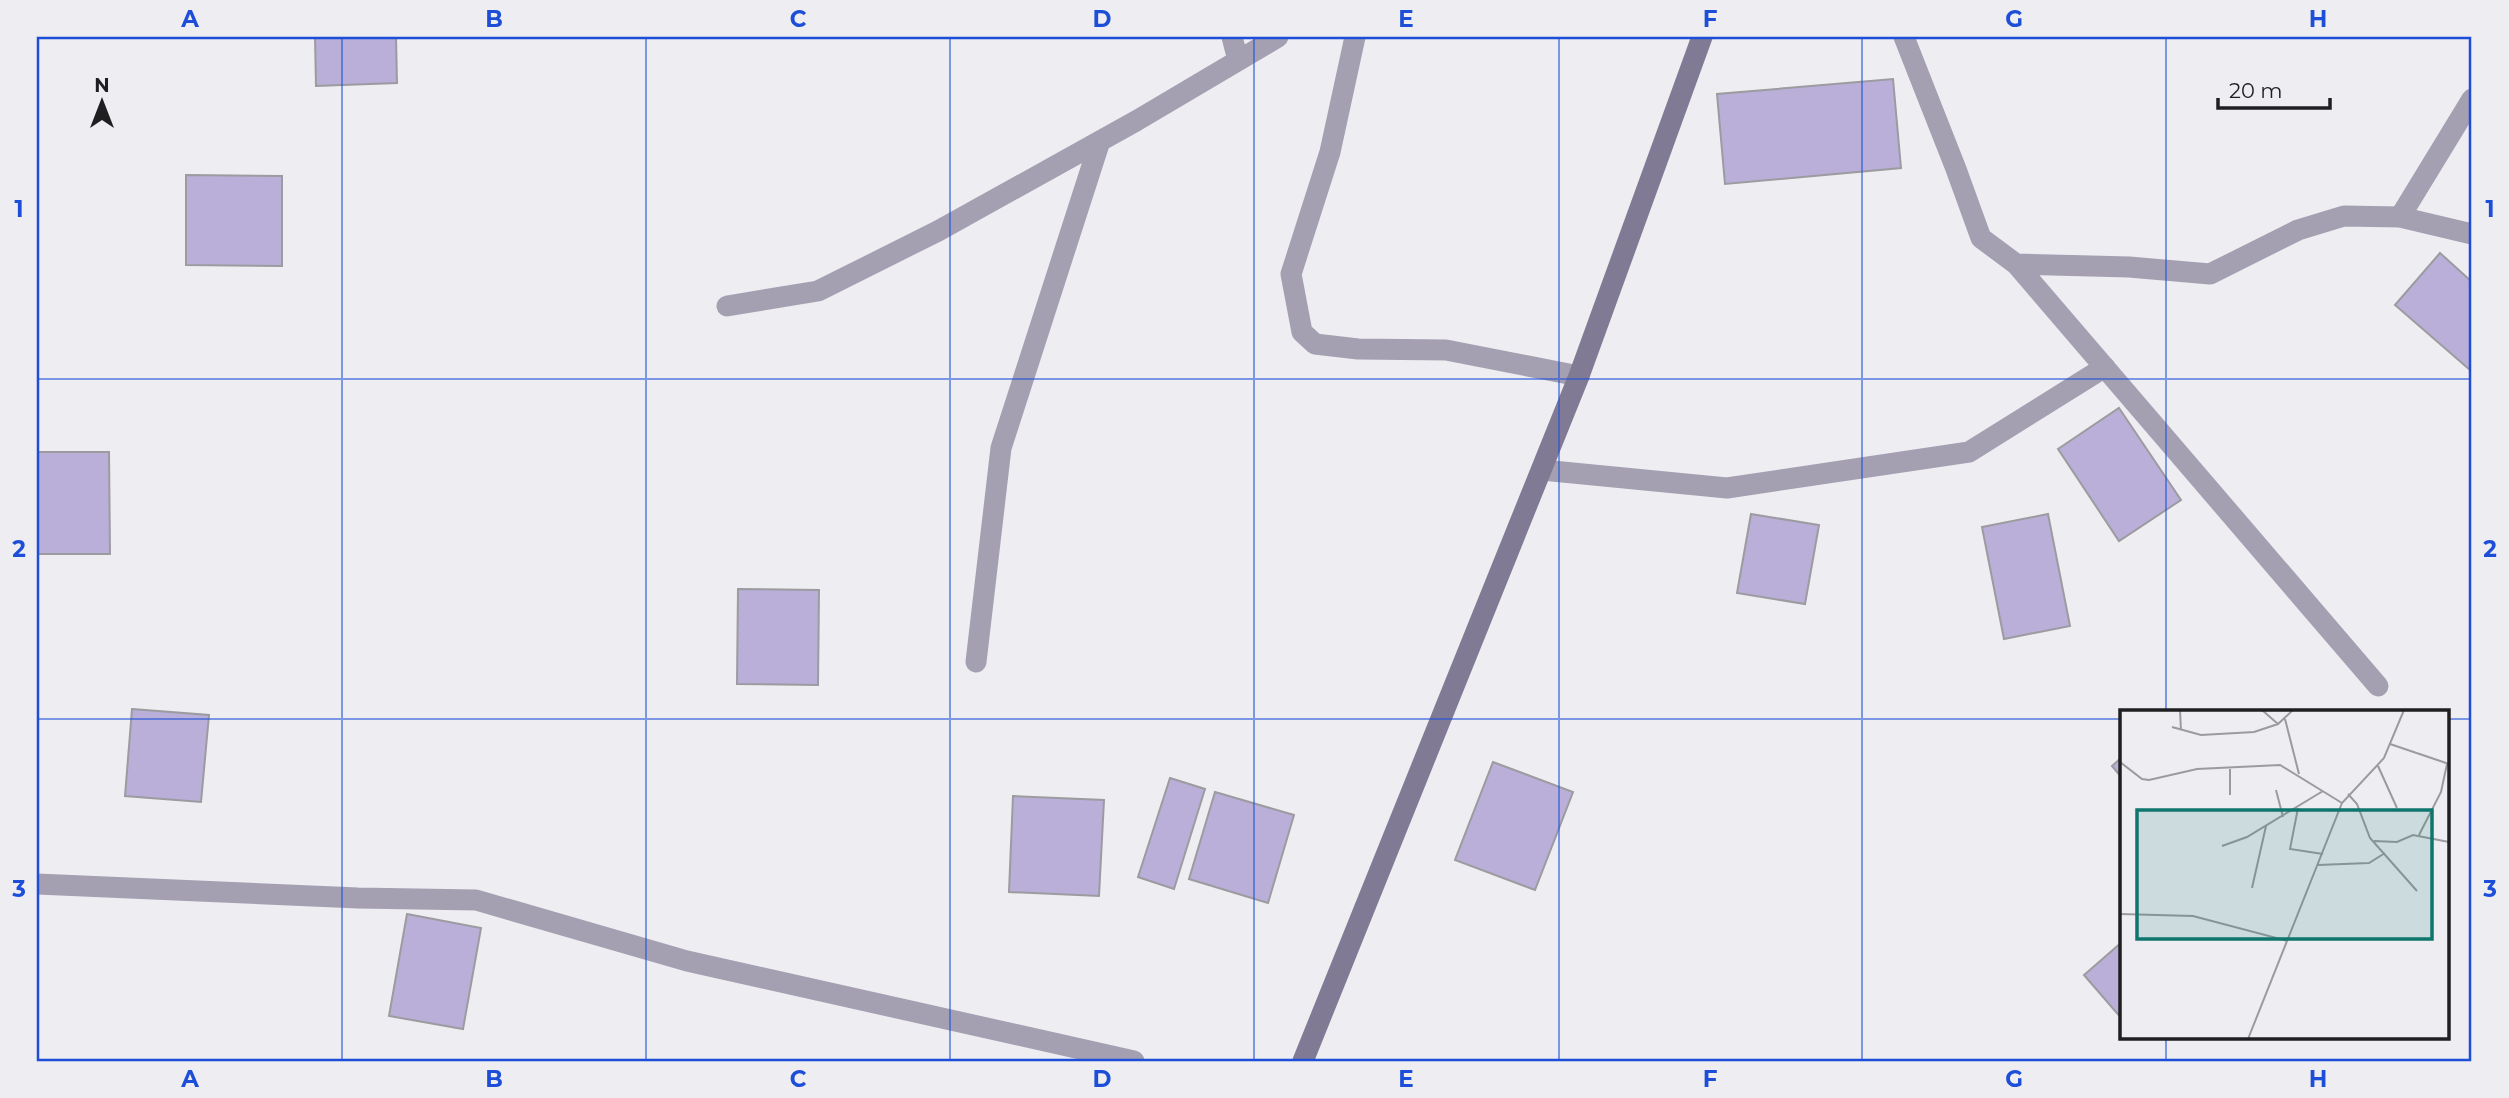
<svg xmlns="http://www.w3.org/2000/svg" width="2509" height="1098" font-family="Montserrat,sans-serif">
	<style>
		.building { fill: #b9afd9; stroke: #9c9b9f; stroke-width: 2 }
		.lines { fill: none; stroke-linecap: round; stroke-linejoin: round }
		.street { stroke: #a4a0b2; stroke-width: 21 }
		.secondary { stroke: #807a94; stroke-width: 21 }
		.grid { fill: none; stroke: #1d4ed8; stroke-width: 2; stroke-opacity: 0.55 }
		.inset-road { fill: none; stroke: #9b9b9e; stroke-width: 2 }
		.view { fill: #0f766e; fill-opacity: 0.15; stroke: #0f766e; stroke-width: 3.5 }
		.inset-edge { fill: none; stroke: #1f1f21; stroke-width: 3.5 }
		.neatline { fill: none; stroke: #1d4ed8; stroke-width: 2.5 }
		.grid-label { font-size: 23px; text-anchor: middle; font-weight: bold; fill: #1d4ed8 }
	</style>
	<rect width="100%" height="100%" fill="#eeedf2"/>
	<path class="building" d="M315 37H396L397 83 316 86Z
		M1893 79 1901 168 1725 184 1717 94Z
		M186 175 282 176V266L186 265Z
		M2440 253 2472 282V367L2470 370 2395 305Z
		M2119 408 2181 500 2119 541 2058 449Z
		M37 452H109L110 554H37Z
		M1751 514 1819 525 1805 604 1737 593Z
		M2048 514 2070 626 2004 639 1982 527Z
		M738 589 819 590 818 685 737 684Z
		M132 709 209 715 201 802 125 796Z
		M2122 757V778L2112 766Z
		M1493 762 1573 792 1535 890 1455 860Z
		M1170 778 1205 789 1174 889 1138 877Z
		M1215 792 1294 815 1268 903 1189 879Z
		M1013 796 1104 800 1099 896 1009 892Z
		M407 914 481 928 463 1029 389 1016Z
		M2122 942V1019L2084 975Z"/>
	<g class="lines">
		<path class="street" d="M1232 37 1238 60
			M1355 37 1330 152 1291 274 1302 332 1315 344 1358 349 1446 350 1579 376
			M1904 37 1956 169 1981 238 2016 264 2378 686
			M2400 217 2472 99
			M2016 264 2129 267 2210 274 2298 230 2344 216 2400 217 2472 234
			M727 306 818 291 938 231 1136 121 1278 37
			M1542 470 1727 488 1969 452 2105 367
			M976 662 1001 448 1100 141
			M37 884 358 898 476 900 687 961 1134 1061"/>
		<path class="secondary" d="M1303 1061 1579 376 1702 37"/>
	</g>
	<path class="grid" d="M342 37V1061M646 37V1061M950 37V1061M1254 37V1061M1559 37V1061M1862 37V1061M2166 37V711M37 379H2472M37 719H2122M2448 719H2472M2166 1037V1061"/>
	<g transform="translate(2120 710)">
		<rect width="329" height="329" fill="#eeedf2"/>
		<path class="inset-road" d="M60 0 61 21M142 0 158 14M165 9 179 64M52 17 81 25 134 22 158 14 173 0M270 34 329 54M0 52 22 69 29 70 77 59 160 55 222 93M258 56 277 98M156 80 163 107M228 84 237 94 250 128 297 181M110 85V59M178 98 170 139 203 144M299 125 321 82 327 54M254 131 277 132 293 125 329 132M102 136 127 127 203 81M198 155 249 153 265 143M132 178 146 116M0 204 73 206 168 231M128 329 222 93 264 48 284 0"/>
		<path class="view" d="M17 100H312V229H17Z"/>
		<rect width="329" height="329" class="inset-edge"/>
	</g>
	<rect width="2509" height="1098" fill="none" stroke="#eeedf2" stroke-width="77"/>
	<g transform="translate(102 102)" stroke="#eeedf2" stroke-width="5" paint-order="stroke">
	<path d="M0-5L12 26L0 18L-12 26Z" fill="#1f1f21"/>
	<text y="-10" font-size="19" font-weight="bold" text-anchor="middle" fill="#1f1f21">N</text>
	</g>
	<path d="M2218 98v10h112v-10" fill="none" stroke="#1f1f21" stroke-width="3.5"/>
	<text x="2229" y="98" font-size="21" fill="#1f1f21" stroke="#eeedf2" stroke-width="5" paint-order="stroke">20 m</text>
	<rect x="38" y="38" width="2432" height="1022" class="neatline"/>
	<g class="grid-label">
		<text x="190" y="27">A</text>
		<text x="494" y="27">B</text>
		<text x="798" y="27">C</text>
		<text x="1102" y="27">D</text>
		<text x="1406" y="27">E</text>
		<text x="1710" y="27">F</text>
		<text x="2014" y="27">G</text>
		<text x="2318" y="27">H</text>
		<text x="19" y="217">1</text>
		<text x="2490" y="217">1</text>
		<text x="19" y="557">2</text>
		<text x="2490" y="557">2</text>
		<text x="19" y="897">3</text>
		<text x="2490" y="897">3</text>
		<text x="190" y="1087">A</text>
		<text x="494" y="1087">B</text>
		<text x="798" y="1087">C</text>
		<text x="1102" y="1087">D</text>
		<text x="1406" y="1087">E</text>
		<text x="1710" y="1087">F</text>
		<text x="2014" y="1087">G</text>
		<text x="2318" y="1087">H</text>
	</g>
</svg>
